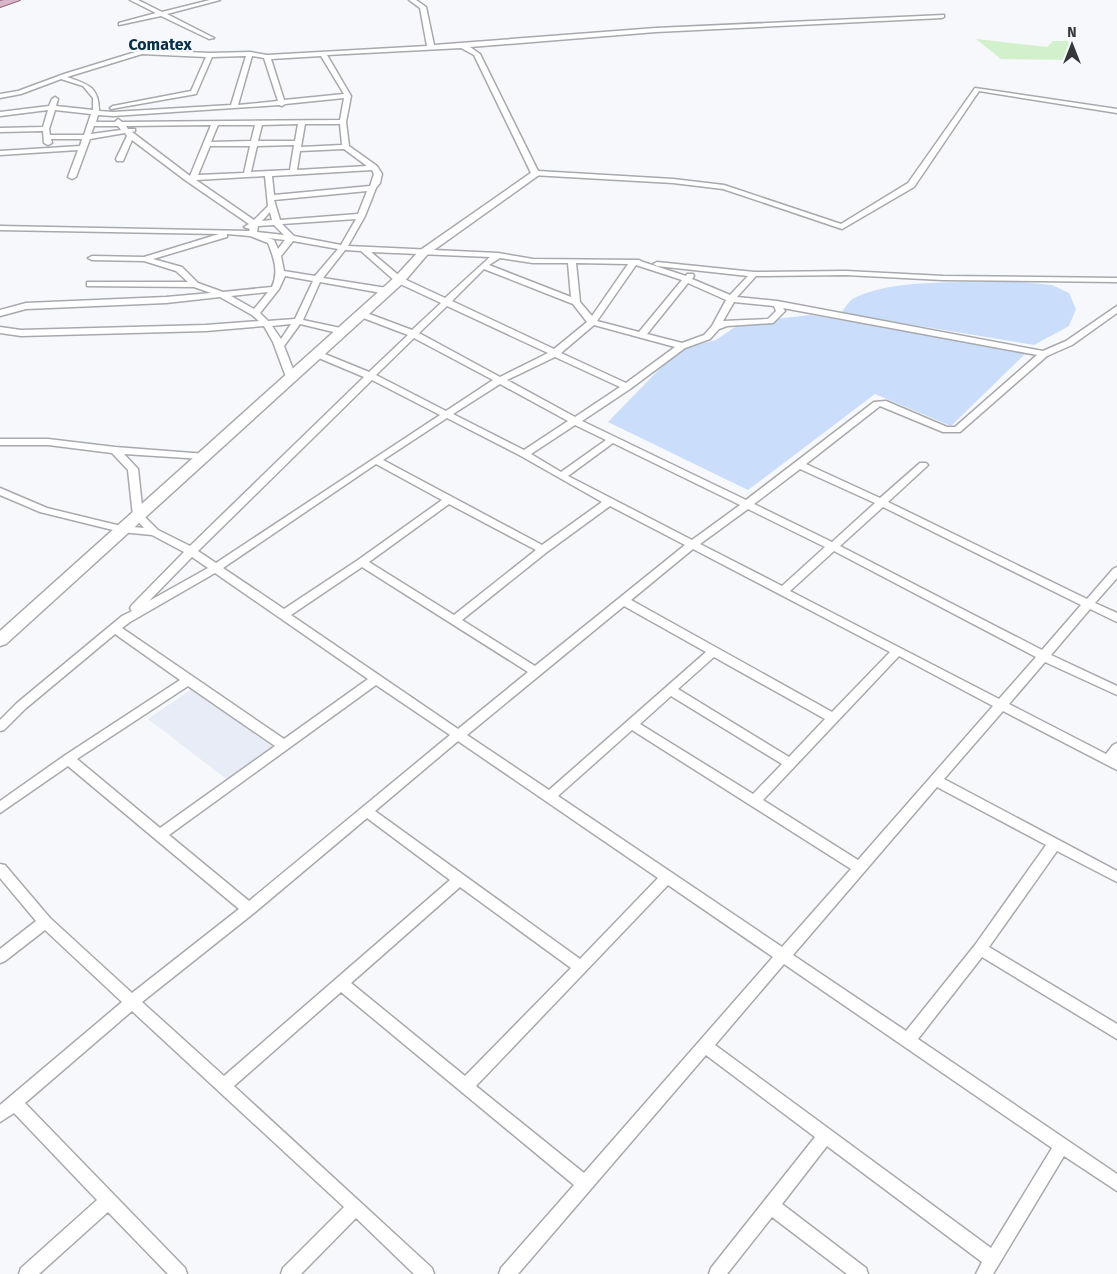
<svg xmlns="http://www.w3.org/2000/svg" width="1117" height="1274" font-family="'Fira Sans',sans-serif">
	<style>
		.built { fill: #e8ecf7 }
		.green { fill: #d3f0cc }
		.water { fill: #caddfa }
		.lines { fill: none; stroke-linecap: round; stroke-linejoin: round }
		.street-casing { stroke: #a8a9ad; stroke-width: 3 }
		.secondary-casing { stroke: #a8a9ad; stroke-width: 3 }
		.primary-casing { stroke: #926882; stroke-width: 2 }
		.street { fill: #fff; fill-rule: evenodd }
		.secondary { fill: #fff; fill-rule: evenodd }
		.primary { fill: #dbb5cc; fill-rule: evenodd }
		.labels { text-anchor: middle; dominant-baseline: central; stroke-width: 4; stroke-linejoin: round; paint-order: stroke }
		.far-quarter-label { font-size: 16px; font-weight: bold; fill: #062f46; stroke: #f6f8fb }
	</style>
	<rect width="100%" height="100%" fill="#f6f8fb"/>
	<path class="built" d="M193 688 274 748 229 781 148 719Z"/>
	<path class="green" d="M976 39 1047 47 1053 41H1068L1071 60 1001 59Z"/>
	<path class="water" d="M962 282H1021L1052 285 1069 293 1076 309 1069 326 1034 345 841 313C845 308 849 301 854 298 886 283 927 283 962 282Z
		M810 315 966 340 1026 353 951 426 875 394 748 490 608 422 678 350 716 340 741 323Z"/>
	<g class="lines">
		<g class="street-casing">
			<path id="street" d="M130 0H138L162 12 210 0H220L167 14 214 38 209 39 161 16 119 25V23L156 13Z
				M409 0H416L426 7 434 45 656 28 944 15V17L942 18 656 32 470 47 480 54 538 171 673 179 724 185 841 224 908 183 975 88 1117 109V113L979 91 914 187 842 229 723 189 673 183 532 175 474 55 461 48 327 55 351 96 346 122 349 146 377 166 382 174 380 183 376 188 365 216 348 246 498 253 533 259 639 260 643 262 686 276 687 274H693L694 276 692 279 730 295 748 276 657 266 653 264 657 262 754 272 846 271 943 276 1117 278V282L943 280 846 275 756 276 737 297 777 301 1043 351 1066 341 1117 306V313L1072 345 1047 356 960 432H943L880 406 806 464 880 498 920 463H926L928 465 926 467 888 502 1087 599 1113 569 1117 567V578L1095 603 1117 613V622L1090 609 1051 655 1117 686V695L1045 662 1009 704 1106 754 1113 745 1117 743V770L1003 711 944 779 1117 871V882L1057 851 989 947 1117 1024V1039L982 957 918 1039 1117 1174V1191L1064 1156 993 1274H976L982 1262 827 1146 782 1204 866 1268 868 1274H847L772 1217 727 1274H709L711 1268 815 1137 706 1055 518 1274H499L501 1268 574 1185 341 992 234 1086 432 1268 434 1274H414L356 1218 301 1274H281L283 1268 344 1207 132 1011 25 1103 185 1268 187 1274H168L108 1212 39 1274H19L21 1268 97 1200 14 1113 0 1122V1105L122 1002 45 930 5 961 0 963V949L36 921 0 878V864L5 865 50 918 132 993 239 909 68 766 0 813V801L64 756 180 680 115 634 25 709 4 730 0 731V720L17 703 122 616 132 611 130 608 132 605 184 552 152 535 121 532 40 512 0 495V488L47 508 121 526 144 528 133 516 128 470 112 453 48 445H0V439H48L115 447 206 454 208 456 206 458 203 459 124 454 138 469 143 515 158 530 190 546 364 377 314 356V352H320L369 372 408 335 358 316V312H364L412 330 441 303 396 282 361 251 345 250 323 278 387 288 391 291 387 294 320 282 303 320 345 329 346 331 342 334 300 324 284 346 296 377 291 380 286 377 273 342 264 326 206 331 21 336 0 333V327L21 330 206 325 259 321 252 315 220 297 166 303 26 309 0 316V310L26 303 166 297 211 293 194 287 87 286V282H188L176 271 144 261 92 260 88 258 92 256 144 257 219 234 0 230V226L249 231 250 229 244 227 249 224 185 180 132 140 123 161H117L116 159 127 136 125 133 90 139 76 177 72 179 68 177 78 150 0 155V151L80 146 82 139H51L52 143 48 145 44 143 43 131 0 132V128L43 127 48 110 0 116V112L49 106 52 99 55 97 58 99 56 106 93 110V98L83 86 61 79 21 94 0 98V94L18 91 64 74 142 50 210 53 250 52 267 55 427 46 420 8ZM142 54 206 57 191 91 113 106 110 108 111 109 196 94 212 57 246 56 231 105 113 112 99 111C99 86 87 84 67 77ZM252 56 264 58 278 101 238 105ZM321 56 344 94 284 100 271 59ZM344 98 340 120 122 122 118 119 115 122H96L98 115 113 116 279 105 282 106 285 104ZM55 110 91 114 84 135H50L49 129ZM298 124 295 141H258L262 125ZM305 124H340L342 145 301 147ZM211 125 190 176 132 132 135 131V129H128L126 126ZM218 125H255L251 141 211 142ZM94 126H118L121 130 91 134ZM294 145 290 170 251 172 257 146ZM210 146H250L244 173 198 175ZM344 149 367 166 297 170 300 151ZM372 170 374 174 370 186 274 195 272 176ZM265 176 268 206 254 220 196 180ZM367 191 358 214 280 220 274 200ZM270 212 272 220 262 221ZM356 219 341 245 294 236 282 224ZM274 225 284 235 257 232 258 226ZM227 234 250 236 268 243C274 258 279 272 272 287L223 292 198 283 182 267 153 259 227 237ZM268 238 285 240 278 249 274 240ZM293 241 338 249 315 276 284 271 281 256ZM371 252 490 257 445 298 402 278ZM500 258 533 263H568L571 297 489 265ZM576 263 628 264 592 316 580 302ZM636 265 682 280 639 332 597 321ZM484 269 573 304 587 322 554 349 452 301ZM285 276 313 281 295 319 268 321 260 313 279 289ZM688 283 726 300 712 326 704 335 682 343 647 334ZM268 292 254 309 231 296ZM734 302 774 306 776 311 768 319 723 321ZM447 306 548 353 500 377 419 333ZM783 308 1037 355 955 427H947L886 401 874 402 746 500 582 421 630 389 685 348 710 339 719 329 727 326 773 323 785 311ZM291 324 281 339 272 326ZM594 325 675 347 626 383 561 353ZM414 338 493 380 446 411 376 375ZM555 357 620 387 575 417 507 380ZM372 380 440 415 216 563 198 551ZM500 384 568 421 524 450 453 414ZM447 418 521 456 602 502 542 545 383 460ZM575 425 606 440 561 472 531 454ZM613 443 740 505 692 540 568 476ZM376 464 442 500 358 560 284 609 223 568ZM800 469 875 503 832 542 754 504ZM449 504 536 550 454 615 369 562ZM610 506 685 545 535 666 462 620 547 552ZM883 507 1081 605 1042 650 840 546ZM748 509 825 547 782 586 700 544ZM693 549 890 652 832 712 631 600ZM834 551 1036 657 999 699 790 591ZM192 557 208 568 149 601ZM362 567 528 672 458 729 291 615ZM215 573 368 679 284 739 122 628 130 622ZM624 606 706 652 549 790 467 735ZM899 656 993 706 858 860 763 800ZM714 657 825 719 789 757 678 689ZM376 685 450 735 249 901 169 835ZM188 686 275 746 160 828 77 759ZM671 696 782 764 753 794 640 724ZM632 730 851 869 782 947 558 796ZM458 741 658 878 580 959 375 811ZM937 787 1046 845 975 945 906 1031 793 955ZM367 818 450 880 224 1076 142 1002 254 913ZM668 885 773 957 584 1173 476 1086ZM460 887 571 968 465 1076 351 983ZM784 964 1052 1148 991 1248 715 1045Z"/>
		</g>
		<g class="secondary-casing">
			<path id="secondary" d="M535 170 539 171 540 173 539 175 427 255 403 283 6 644 0 646V631L395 277 419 251Z"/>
		</g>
		<g class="primary-casing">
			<path id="primary" d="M4 0H20L0 7V1Z"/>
		</g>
		<use href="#street" class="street"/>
		<use href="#secondary" class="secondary"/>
		<use href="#primary" class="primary"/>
	</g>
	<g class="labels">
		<g class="far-quarter-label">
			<text x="160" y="44">Comatex</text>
		</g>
	</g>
	<g transform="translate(1072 45)" stroke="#f6f8fb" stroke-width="4" paint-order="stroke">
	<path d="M0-4L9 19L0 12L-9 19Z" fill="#363738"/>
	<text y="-8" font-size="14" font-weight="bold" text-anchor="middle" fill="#363738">N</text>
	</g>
</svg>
